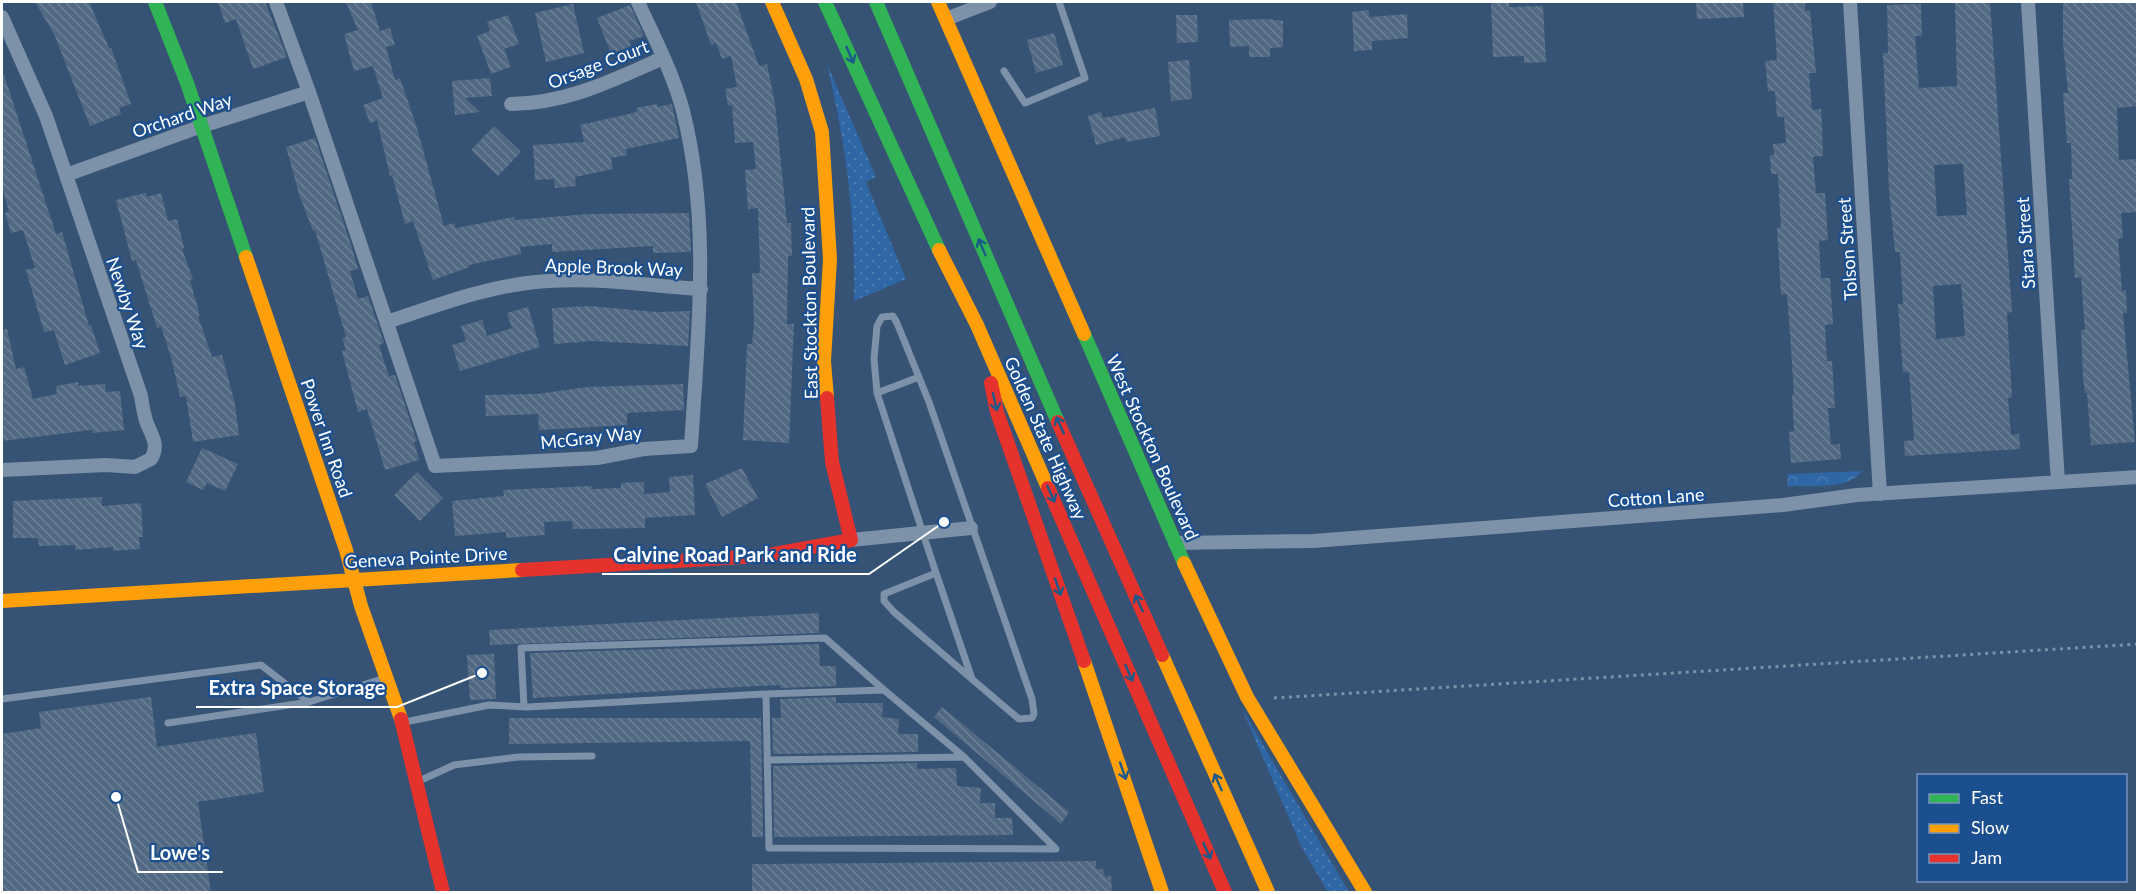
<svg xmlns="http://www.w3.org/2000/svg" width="2139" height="894" font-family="Lato,sans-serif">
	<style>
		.grass { fill: url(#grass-dots) }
		.park { fill: url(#park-crowns) }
		.building { fill: url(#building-back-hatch); fill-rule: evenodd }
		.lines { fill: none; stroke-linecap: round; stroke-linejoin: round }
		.path { stroke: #7d92a8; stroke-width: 3; stroke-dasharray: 3 4.5; stroke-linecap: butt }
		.lane { stroke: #7d92a8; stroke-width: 7 }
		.street { stroke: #7d92a8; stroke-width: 14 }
		.fast { stroke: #30b455; stroke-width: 14 }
		.slow { stroke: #ff9f0a; stroke-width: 14 }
		.jam { stroke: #e5322d; stroke-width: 14 }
		.oneway { stroke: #1d5989 }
		.labels { text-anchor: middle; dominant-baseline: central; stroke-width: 4.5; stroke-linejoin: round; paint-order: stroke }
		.street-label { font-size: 18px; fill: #fff; stroke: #1b4f8f }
		.leader { fill: none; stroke: #fff; stroke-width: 2 }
		.callout-dot { fill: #fff; stroke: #1b4f8f; stroke-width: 2 }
		.callout-label { font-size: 20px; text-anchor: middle; font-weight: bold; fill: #fff; stroke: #1b4f8f; stroke-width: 4.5; stroke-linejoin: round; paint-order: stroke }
	</style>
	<defs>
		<pattern id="grass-dots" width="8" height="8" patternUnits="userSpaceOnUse" patternTransform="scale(1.5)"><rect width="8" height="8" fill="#2f66a5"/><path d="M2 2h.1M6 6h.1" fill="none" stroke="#4e7db2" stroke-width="1.8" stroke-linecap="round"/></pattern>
		<pattern id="park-crowns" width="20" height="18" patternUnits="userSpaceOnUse" patternTransform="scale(1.5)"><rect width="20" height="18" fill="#2f66a5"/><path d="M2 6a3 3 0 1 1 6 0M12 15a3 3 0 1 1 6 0" fill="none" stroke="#4e7db2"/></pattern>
		<pattern id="building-back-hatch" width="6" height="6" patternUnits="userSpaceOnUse" patternTransform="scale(1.5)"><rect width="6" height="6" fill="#526984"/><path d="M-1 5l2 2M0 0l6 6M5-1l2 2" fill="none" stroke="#6c8096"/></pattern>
	</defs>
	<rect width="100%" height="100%" fill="#365274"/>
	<path class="grass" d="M827 64 876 177 866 182 906 279 854 301C856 218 846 145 827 64Z
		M1241 707 1349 892H1328L1302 848Z"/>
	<path class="park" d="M1862 471C1847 491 1811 485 1787 486L1788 474Z"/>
	<path class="building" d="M35 2H89L109 48H111L131 104 119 108 121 114 90 126 54 34Z
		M218 2H265L287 57 253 69 236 19 225 23Z
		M346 2H371L380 31 390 28 395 45 386 47 395 80 400 78 417 128 444 226 454 223 456 228 514 217 515 220 588 214 689 213 691 252 653 253V246L552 252V244L520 247 521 254 469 265 470 267 433 280 413 221 405 224 392 175 390 176 377 120 370 123 363 105 383 98 373 66 354 71 344 34 358 30Z
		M696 2H736L759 66 767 64 775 104 787 223H791L792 256H788L787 324H794L789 443 743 440 747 344H752L754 323 752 273H760L758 208 748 209 745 170 756 169 753 142 735 143 732 105 728 106 725 89 737 87 731 56 722 59 716 43 711 45Z
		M1491 2H1509V7L1543 6 1546 62 1524 63V56L1493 57Z
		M1696 2H1743L1744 17 1697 19Z
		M1773 2H1805V11L1810 10 1816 73H1809L1812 110 1821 109 1822 125 1823 156 1813 157 1816 193H1825L1828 240 1819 241 1821 278H1830L1833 324 1825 325 1827 361H1832L1835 408H1828L1831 445 1840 444 1841 459 1791 463 1789 432 1794 431 1792 395H1794L1791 348 1787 294 1781 295 1777 228 1781 227 1778 174H1771L1770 155H1774L1773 144 1786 143 1784 117H1777L1775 91H1768L1765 61 1777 60Z
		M1990 2 2012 312 2007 313 2012 397 2008 398 2011 435 2019 434 2020 449 1905 456 1904 441 1914 440 1909 372H1903L1900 335 1898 304H1903L1900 252H1895L1889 190 1883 53H1888L1887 5 1921 4 1922 36H1915L1919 88 1957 86 1955 3ZM1963 164 1967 215 1937 216 1934 165ZM1961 284 1965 336 1936 339 1933 286Z
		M2063 2H2138V106L2117 108 2119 160 2138 159V212L2121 213 2123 238 2118 239 2122 291 2126 290 2127 313H2123L2135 442 2091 445 2087 393H2085L2083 378 2081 330H2085L2081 277 2075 278 2074 262 2069 179H2072L2071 143H2067L2063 93H2068L2063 43Z
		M573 4 584 53 546 62 535 13Z
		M630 5 644 36 629 41 631 46 611 54 597 18Z
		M1369 10V17L1407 14 1408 38 1372 41V50L1354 51 1352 12Z
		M508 15 519 44 504 49 511 67 491 74 477 36 490 31 487 22Z
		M1176 15H1197L1198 42 1177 43Z
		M1268 19 1283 21V47L1270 48V57H1249V46L1230 47 1229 20Z
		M1054 33 1063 65 1036 73 1027 40Z
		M1189 60 1192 99 1171 101 1168 62Z
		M4 75 56 234 62 232 89 326 91 325 100 353 65 365 54 330 44 332 26 270 35 268 23 230 11 233 5 213 9 212 2 186V76Z
		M490 78 492 96 465 98 480 112 455 115 452 81Z
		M657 104V107L672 104 679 138 626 149 627 155 611 158 613 169 575 177 576 186 555 188 554 179 535 180 533 145 584 142 580 125 637 112 636 108Z
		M1155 108 1160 136 1126 142 1125 137 1096 145 1088 116 1101 112 1103 118Z
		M494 126 521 152 498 176 471 150Z
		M315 138 352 248 358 269 350 271 358 299 368 296 384 343 379 345 389 376 395 375 417 441 414 442 419 460 385 470 367 409 358 412 342 351 346 350 342 338 346 337 315 230 313 231 299 194 286 147Z
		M146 193 147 197 161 193 168 221 177 219 184 248 182 249 193 279 190 280 200 316H198L212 357 222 355 235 404 239 435 193 442 186 396 180 397 171 357 161 327 157 328 136 260 132 261 116 200Z
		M591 306 656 312 690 311 688 346 592 341 554 344 552 308Z
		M528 307 540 347 460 371 452 345 466 341 461 326 482 320 487 336 512 328 507 313Z
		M7 329 16 369 24 367 33 399 57 394 56 386 78 382V386L105 384 106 392 120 391 124 430 92 433V430L2 441V330Z
		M683 384 684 410 627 413V425L539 430 538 414 486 416 485 395 537 394 587 387Z
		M202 448 238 464 225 491 207 483 203 490 186 482Z
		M742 468 758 498 722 517 705 484Z
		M417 472 443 498 420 521 394 495Z
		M693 475 695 515 645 518V528L573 529 572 521 544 522 545 535 506 538V532L455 536 452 501 504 496 503 490 592 486V489L621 488V483L644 482V494L670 492 669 477Z
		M102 497V506L141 503 143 537H139L140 549 113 551V547L75 550V545L39 546 38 538H13V501Z
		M819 613V633L490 645 489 630Z
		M819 644 820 666H836V686L780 688V685L533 698 530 653Z
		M494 654 496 699 470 700 467 655Z
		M151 697 157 747 256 733 264 792 198 802 211 892H2V734L41 728 39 712Z
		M836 697V703H883L882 717 899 719 898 734H918V752L773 754 772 718H781L780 699Z
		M942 707 1069 812 1061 824 934 717Z
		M509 718H761L763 837H752L750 741 509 744Z
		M917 763V769L956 768 957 786 981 788 980 803H995V818H1012L1013 835 774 837 773 766Z
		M1096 861V869H1103L1105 877 1111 876 1112 892H752V864Z"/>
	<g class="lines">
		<path class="path" d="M1274 698 2138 644"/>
		<path class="lane" d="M1004 71 1025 103 1085 78 1059 2
			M877 393 919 377
			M936 573 877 393 874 359 877 326 882 317 893 316 897 323 929 402 1032 699 1034 714 1032 718 1019 719C977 684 936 648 894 612L884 601V594L936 573 972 679
			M766 694 884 690 964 757
			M2 699 261 665 309 702
			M524 707 521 648 825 638 884 690
			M405 722 489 705 528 707 766 694 769 848 1056 849 964 757 767 760
			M168 723 309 702 385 678
			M419 781 454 765 518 757 592 756"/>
		<path class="street" d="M276 2 309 92 435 466 597 458 644 449 691 446C698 334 711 222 683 111 673 73 654 37 638 2
			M1850 2 1880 494
			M2028 2 2058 482
			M2 17 46 116 141 396C142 404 144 413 146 421 151 435 160 444 151 459L135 467 106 465 2 470
			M946 19 990 2
			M511 104C568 103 611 81 663 58
			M66 175 202 126 309 92
			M387 322C436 306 484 287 536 282 590 276 647 286 701 289
			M851 540 971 528
			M1175 543 1313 541 1783 505 1857 495 2138 477"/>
		<path class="fast" d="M155 2 187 83 246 257
			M825 2 939 250
			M876 2 1058 422
			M1084 334 1184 563"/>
		<path class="slow" d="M772 2 806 79 822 132 830 259 824 361 827 398
			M938 2 1084 334
			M939 250 977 325 1048 488
			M246 257 346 550 361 606 401 719
			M1184 563 1247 697 1365 892
			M2 601 522 570
			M1162 655 1268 892
			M1084 661 1162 892"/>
		<path class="jam" d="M991 383 997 412 1084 661
			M1058 422 1162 655
			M1048 488 1225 892
			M522 570 762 556 851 540 832 462 827 398
			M401 719 443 892"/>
	</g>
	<defs><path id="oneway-shaft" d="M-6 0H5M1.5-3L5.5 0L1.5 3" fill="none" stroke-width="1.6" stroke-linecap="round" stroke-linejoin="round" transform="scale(1.5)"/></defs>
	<g class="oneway">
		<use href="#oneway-shaft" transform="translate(850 55) rotate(66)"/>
		<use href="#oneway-shaft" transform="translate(982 247) rotate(-113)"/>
		<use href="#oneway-shaft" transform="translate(995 402) rotate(77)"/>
		<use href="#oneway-shaft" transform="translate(1060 425) rotate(-114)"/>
		<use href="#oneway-shaft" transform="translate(1051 494) rotate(66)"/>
		<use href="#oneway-shaft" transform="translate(1058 587) rotate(71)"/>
		<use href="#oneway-shaft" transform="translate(1139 603) rotate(-114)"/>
		<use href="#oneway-shaft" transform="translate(1129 673) rotate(66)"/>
		<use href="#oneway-shaft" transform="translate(1123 771) rotate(71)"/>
		<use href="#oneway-shaft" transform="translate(1218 782) rotate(-114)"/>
		<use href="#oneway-shaft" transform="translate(1207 851) rotate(66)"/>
	</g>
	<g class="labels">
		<g class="street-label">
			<text transform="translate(598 64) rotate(-21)">Orsage Court</text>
			<text transform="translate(182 115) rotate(-19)">Orchard Way</text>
			<text transform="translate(2025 243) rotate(-94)">Stara Street</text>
			<text transform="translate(1847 249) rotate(-94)">Tolson Street</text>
			<text transform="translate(614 267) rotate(2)">Apple Brook Way</text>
			<text transform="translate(128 303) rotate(71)">Newby Way</text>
			<text transform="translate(809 303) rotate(-91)">East Stockton Boulevard</text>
			<text transform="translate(591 437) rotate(-6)">McGray Way</text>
			<text transform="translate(327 438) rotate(71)">Power Inn Road</text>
			<text transform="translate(1046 438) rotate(66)">Golden State Highway</text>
			<text transform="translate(1153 447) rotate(66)">West Stockton Boulevard</text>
			<text transform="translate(1656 497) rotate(-4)">Cotton Lane</text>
			<text transform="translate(426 557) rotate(-3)">Geneva Pointe Drive</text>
		</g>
	</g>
	<path class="leader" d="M944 522L869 574H602M482 673L397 707H196M116 797L138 872H223"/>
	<g class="callout-dot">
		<circle cx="944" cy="522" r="6"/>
		<circle cx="482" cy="673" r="6"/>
		<circle cx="116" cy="797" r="6"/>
	</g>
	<g class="callout-label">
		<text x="735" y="562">Calvine Road Park and Ride</text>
		<text x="297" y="695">Extra Space Storage</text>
		<text x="180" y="860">Lowe's</text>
	</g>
	<rect width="2139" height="894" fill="none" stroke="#ffffff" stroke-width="6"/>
	<rect x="1917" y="774" width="210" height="108" fill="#1b4f8f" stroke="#7695bc" stroke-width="1.5"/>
	<rect x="1929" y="794" width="30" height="9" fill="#30b455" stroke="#7695bc" stroke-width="1.5"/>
	<text x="1971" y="804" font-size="18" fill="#ffffff">Fast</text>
	<rect x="1929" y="824" width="30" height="9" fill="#ff9f0a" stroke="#7695bc" stroke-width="1.5"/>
	<text x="1971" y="834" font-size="18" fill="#ffffff">Slow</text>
	<rect x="1929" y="854" width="30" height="9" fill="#e5322d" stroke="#7695bc" stroke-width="1.5"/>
	<text x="1971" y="864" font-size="18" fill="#ffffff">Jam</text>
</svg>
